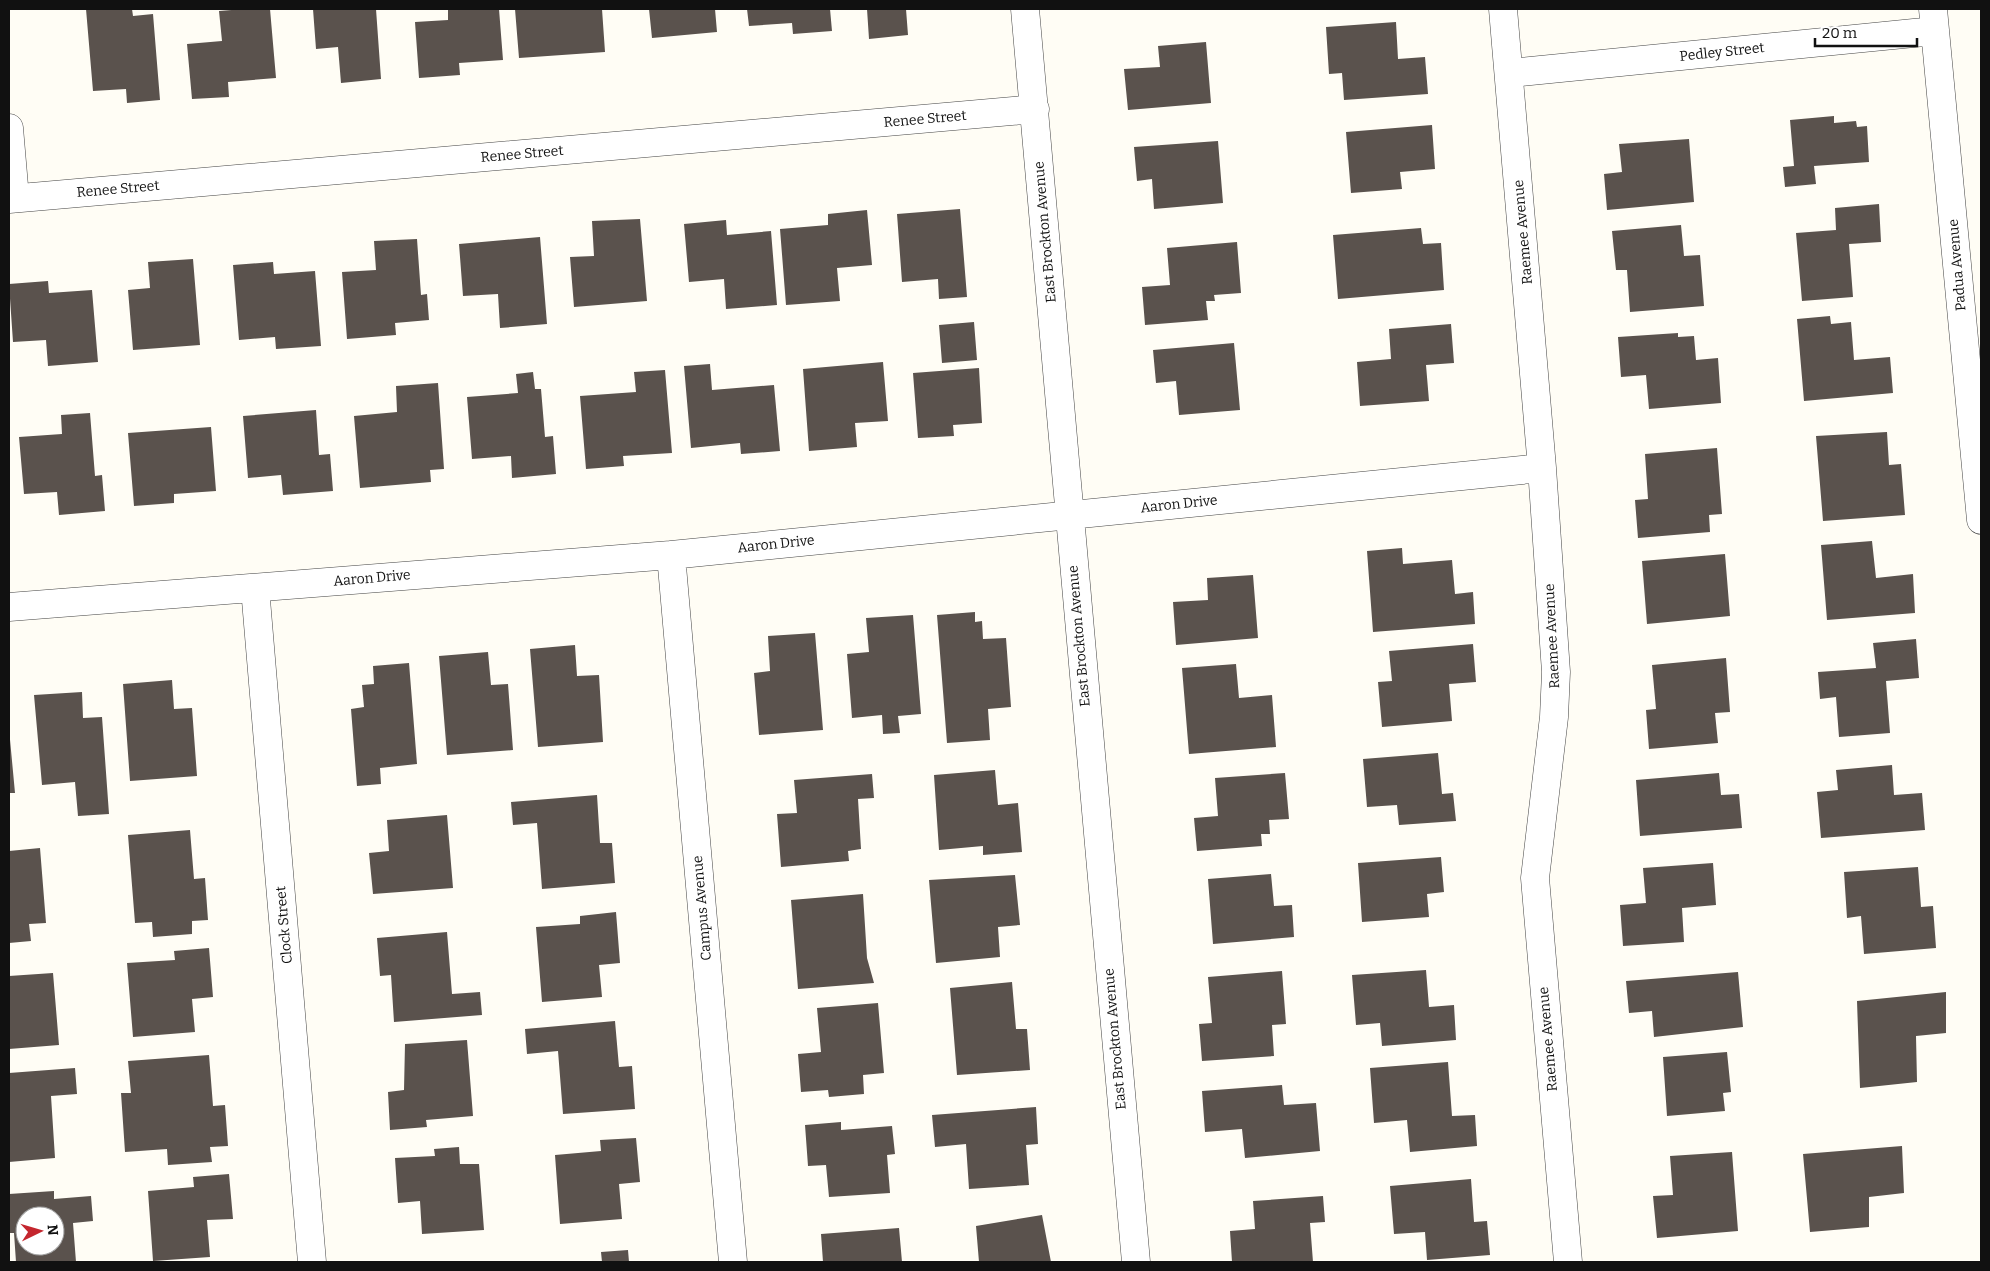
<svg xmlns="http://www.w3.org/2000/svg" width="1990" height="1271" font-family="Bitter,serif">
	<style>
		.building { fill: #5a524d; fill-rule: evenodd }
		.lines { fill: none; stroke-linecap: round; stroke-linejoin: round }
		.minor-casing { stroke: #444; stroke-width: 29 }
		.minor { stroke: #fff; stroke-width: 28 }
		.labels { text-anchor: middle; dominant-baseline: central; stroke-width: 5; stroke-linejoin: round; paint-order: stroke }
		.street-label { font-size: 14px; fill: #111; stroke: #fff }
	</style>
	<rect width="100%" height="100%" fill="#fffdf5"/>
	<path class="building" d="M86 9H132L133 16 153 14 160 100 127 103 126 89 93 91Z
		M244 9H270L276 78 228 82 229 97 192 99 187 44 222 41 219 11Z
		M313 9H376L381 79 341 83 338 47 316 49Z
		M448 9H499L503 60 459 63 460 75 419 78 415 22 448 20Z
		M515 9H602L605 52 519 58Z
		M649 9H715L717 32 652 38Z
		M747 9H830L832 31 793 34 792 23 749 26Z
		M867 9H906L908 35 869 39Z
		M1396 22 1398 59 1425 57 1428 94 1344 100 1342 73 1329 74 1326 27Z
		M1206 42 1211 103 1128 110 1124 69 1160 67 1158 46Z
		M1834 116V123L1856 121 1857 127 1867 126 1869 162 1814 166 1816 184 1785 187 1783 167 1794 166 1790 120Z
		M1432 125 1435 169 1400 172 1402 189 1351 193 1346 132Z
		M1689 139 1694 202 1607 210 1604 174 1622 172 1619 144Z
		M1218 141 1223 203 1154 209 1152 179 1137 181 1134 147Z
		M1879 204 1881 242 1849 244 1853 297 1802 301 1796 233 1836 230 1835 208Z
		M960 209 967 297 939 299 938 279 902 282 897 214Z
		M867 210 872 265 837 268 840 301 786 305 780 229 828 225V214Z
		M640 219 647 301 574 307 570 257 594 256 592 221Z
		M726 220 727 235 771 231 777 305 726 309 724 279 689 282 684 224Z
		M1681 225 1684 256 1700 255 1704 306 1630 312 1627 270H1616L1612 231Z
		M1421 228 1423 244 1441 243 1444 290 1338 299 1333 235Z
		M540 237 547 324 500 328 498 294 463 296 459 244Z
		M417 239 421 295 427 294 429 320 395 323 396 335 347 339 342 272 376 270 374 241Z
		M1237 242 1241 293 1214 295 1215 301H1206L1208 320 1145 325 1142 287 1170 285 1167 248Z
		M193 259 200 345 133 350 128 290 150 288 148 262Z
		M273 262 274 274 315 271 321 346 276 349 275 337 239 340 233 265Z
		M48 281 49 293 92 290 98 362 48 366 46 340 13 342 9 284Z
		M1830 316 1831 324 1851 322 1854 360 1890 357 1893 393 1804 401 1797 319Z
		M974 322 977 360 942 363 939 325Z
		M1451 324 1454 363 1426 365 1429 401 1360 406 1357 362 1391 359 1389 329Z
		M1678 333V337L1694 336 1696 360 1718 358 1721 403 1649 409 1646 375 1621 377 1618 337Z
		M1234 343 1240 410 1179 415 1176 381 1156 383 1153 350Z
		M883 362 888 421 855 423 857 447 809 451 803 369Z
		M710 364 712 390 774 385 780 451 741 454 740 443 691 448 684 366Z
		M979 368 982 423 953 425 954 436 918 438 913 373Z
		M665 370 672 453 623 456 624 466 586 469 580 396 636 392 634 372Z
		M533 372 535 389H541L545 437 553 436 556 474 512 478 511 456 472 459 467 397 518 393 516 374Z
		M438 383 444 469 430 470 431 482 360 488 354 416 397 412 396 386Z
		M316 410 319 455 330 454 333 491 283 495 281 475 248 478 243 416Z
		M90 413 95 476 102 475 105 511 59 515 57 492 24 494 19 437 62 434 61 415Z
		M211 427 216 491 174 494V503L134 506 128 433Z
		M1887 432 1889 465 1901 464 1905 515 1823 521 1816 436Z
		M1717 448 1722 514 1709 515 1710 532 1638 538 1635 500 1648 499 1645 454Z
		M1872 541 1876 578 1913 574 1915 613 1827 620 1821 545Z
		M1402 548 1403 564 1452 560 1455 594 1473 592 1475 624 1373 632 1367 551Z
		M1725 554 1730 616 1647 624 1642 561Z
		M1253 575 1258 638 1176 645 1173 602 1208 600 1207 578Z
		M975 612V622L982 621 983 639 1006 638 1011 707 988 709 990 740 947 743 937 615Z
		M913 615 921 714 898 716 900 733 883 734 882 715 852 718 847 654 869 652 866 618Z
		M815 633 823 730 759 735 754 673 770 671 768 636Z
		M1916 639 1919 678 1886 681 1890 733 1839 737 1836 697 1820 699 1818 672 1876 668 1873 643Z
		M1473 644 1476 682 1449 684 1452 721 1382 727 1378 682 1392 681 1389 651Z
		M575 645 577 676 599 675 603 742 538 747 530 649Z
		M488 652 491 685 508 684 513 750 447 755 439 656Z
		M1726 658 1730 712 1715 713 1718 743 1649 749 1646 710 1656 709 1652 665Z
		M409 663 417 764 380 768 381 784 357 786 351 709 364 707 362 685 374 684 373 666Z
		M1236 664 1239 698 1272 695 1276 747 1189 754 1182 668Z
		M172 680 174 709 192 708 197 776 130 781 123 684Z
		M82 692 83 718 102 717 109 814 78 816 75 782 42 785 34 695Z
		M9 729 15 793H9Z
		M1438 753 1442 794 1453 793 1456 821 1399 825 1397 805 1367 807 1363 759Z
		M1892 765 1894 795 1922 793 1925 830 1821 838 1817 792 1838 790 1836 770Z
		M995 770 998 805 1018 803 1022 852 983 855V846L939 850 934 775Z
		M1285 773 1289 819 1269 820 1270 834H1261L1262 846 1197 851 1194 818 1218 816 1215 778Z
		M1719 773 1721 795 1739 794 1742 828 1640 836 1636 780Z
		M872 774 874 798 858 799 861 849 848 851 849 861 781 867 777 814 797 813 794 780Z
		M597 795 600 843H612L615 883 542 889 537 823 513 825 511 802Z
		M447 815 453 888 373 894 369 853 389 851 387 820Z
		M190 830 194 879 205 878 208 920 192 921V934L153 937 152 922 135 923 128 835Z
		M40 848 46 923 29 924 31 941 9 943V851Z
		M1441 857 1444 892 1427 894 1429 917 1362 922 1358 863Z
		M1713 863 1716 905 1682 908 1684 942 1623 946 1620 905 1646 903 1643 868Z
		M1918 867 1921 907 1933 906 1936 948 1864 954 1861 916 1847 918 1844 872Z
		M1271 874 1274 906 1292 905 1294 937 1213 944 1208 879Z
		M1015 875 1020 925 998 927 1000 957 936 963 929 880Z
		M863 894 867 958 874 983 798 989 791 900Z
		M616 912 620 963 599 965 602 997 542 1002 536 927 580 924V916Z
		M447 932 452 994 480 992 482 1015 394 1022 391 975 380 976 377 938Z
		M209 948 213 997 192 999 195 1032 133 1037 127 963 175 960 174 951Z
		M1426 970 1429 1007 1454 1005 1456 1040 1382 1046 1380 1023 1356 1025 1352 975Z
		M1282 971 1286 1024 1272 1025 1274 1056 1202 1061 1199 1024 1212 1023 1208 977Z
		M1738 972 1743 1027 1654 1037 1652 1011 1629 1013 1626 981Z
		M53 973 59 1045 9 1049V976Z
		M1012 982 1016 1029H1027L1030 1070 957 1075 950 988Z
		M1946 992V1033L1916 1036 1917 1082 1860 1088 1857 1001Z
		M878 1003 884 1073 863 1075 864 1094 829 1097 828 1090 801 1092 798 1054 821 1052 817 1008Z
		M615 1021 619 1067 632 1066 635 1109 563 1114 558 1051 527 1054 525 1029Z
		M467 1040 473 1116 426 1120 427 1127 390 1130 388 1092 404 1090 405 1044Z
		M1727 1052 1731 1092 1723 1093 1725 1111 1667 1116 1663 1057Z
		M209 1055 213 1106 225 1105 228 1146 210 1147 212 1162 168 1165 167 1149 125 1152 121 1093H131L128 1061Z
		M1448 1062 1452 1116 1475 1115 1477 1146 1410 1152 1407 1120 1374 1123 1370 1068Z
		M75 1068 77 1094 51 1096 55 1158 9 1162V1073Z
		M1282 1085 1284 1105 1316 1103 1320 1151 1245 1158 1242 1129 1205 1132 1202 1091Z
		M1036 1107 1038 1144 1026 1145 1029 1185 969 1189 966 1144 935 1147 932 1115Z
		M841 1122V1130L892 1126 895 1154 887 1155 890 1193 829 1197 826 1165 808 1166 805 1125Z
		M636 1138 640 1182 619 1184 622 1219 560 1224 555 1155 601 1151 600 1140Z
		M1902 1146 1904 1193 1869 1197V1227L1810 1232 1803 1154Z
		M459 1147 460 1164H479L484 1230 422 1234 420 1201 398 1203 395 1158 435 1156 434 1149Z
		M1732 1152 1738 1231 1657 1238 1653 1196 1673 1195 1670 1156Z
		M229 1174 233 1219 207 1220 210 1257 153 1261 148 1191 194 1187 193 1177Z
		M1471 1179 1474 1222 1487 1221 1490 1255 1427 1260 1425 1232 1394 1234 1390 1186Z
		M54 1191V1199L91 1196 93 1221 73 1223 76 1262H16L14 1233H9V1194ZM25 1216H55V1246H25Z
		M1323 1196 1325 1222 1310 1223 1313 1262H1232L1230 1231 1255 1229 1253 1201Z
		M1042 1215 1051 1262H979L976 1226Z
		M899 1228 902 1262H823L821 1234Z
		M628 1250 629 1262H602L601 1252Z"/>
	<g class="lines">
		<g class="minor-casing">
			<path id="minor" d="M1025 9 1136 1262
				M1503 9 1542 468 1556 672 1554 717 1535 878 1568 1262
				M1933 9 1981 520
				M1510 73 1934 31
				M9 128 15 198
				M9 199 1035 109
				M671 555 733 1262
				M255 588 312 1262
				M9 607 671 555 1542 468"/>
		</g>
		<use href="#minor" class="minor"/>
	</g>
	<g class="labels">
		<g class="street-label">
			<text transform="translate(1722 52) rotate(-6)">Pedley Street</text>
			<text transform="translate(925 119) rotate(-5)">Renee Street</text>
			<text transform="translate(522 154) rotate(-5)">Renee Street</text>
			<text transform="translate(118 189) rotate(-5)">Renee Street</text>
			<text transform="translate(1045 232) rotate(-95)">East Brockton Avenue</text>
			<text transform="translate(1523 232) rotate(-95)">Raemee Avenue</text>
			<text transform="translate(1957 265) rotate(-95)">Padua Avenue</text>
			<text transform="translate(1179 504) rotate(-6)">Aaron Drive</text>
			<text transform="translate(776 544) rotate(-6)">Aaron Drive</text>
			<text transform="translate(372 578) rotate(-5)">Aaron Drive</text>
			<text transform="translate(1079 636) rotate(-95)">East Brockton Avenue</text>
			<text transform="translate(1552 636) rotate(-93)">Raemee Avenue</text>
			<text transform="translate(702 908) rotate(-95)">Campus Avenue</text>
			<text transform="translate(284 925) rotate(-95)">Clock Street</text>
			<text transform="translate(1115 1039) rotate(-95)">East Brockton Avenue</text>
			<text transform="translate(1548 1039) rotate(-95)">Raemee Avenue</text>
		</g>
	</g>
	<rect width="1990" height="1271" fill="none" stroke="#111111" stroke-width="20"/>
	<g transform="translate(40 1231) rotate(85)"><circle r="24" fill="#ffffff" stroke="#a0a0a0"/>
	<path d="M0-4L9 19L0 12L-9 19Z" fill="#c4262e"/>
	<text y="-8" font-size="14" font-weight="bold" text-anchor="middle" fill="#111111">N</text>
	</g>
	<path d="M1815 38v8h102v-8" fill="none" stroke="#111111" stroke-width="2.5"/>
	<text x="1822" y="38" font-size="15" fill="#111111" stroke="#ffffff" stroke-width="4" paint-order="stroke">20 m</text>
</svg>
